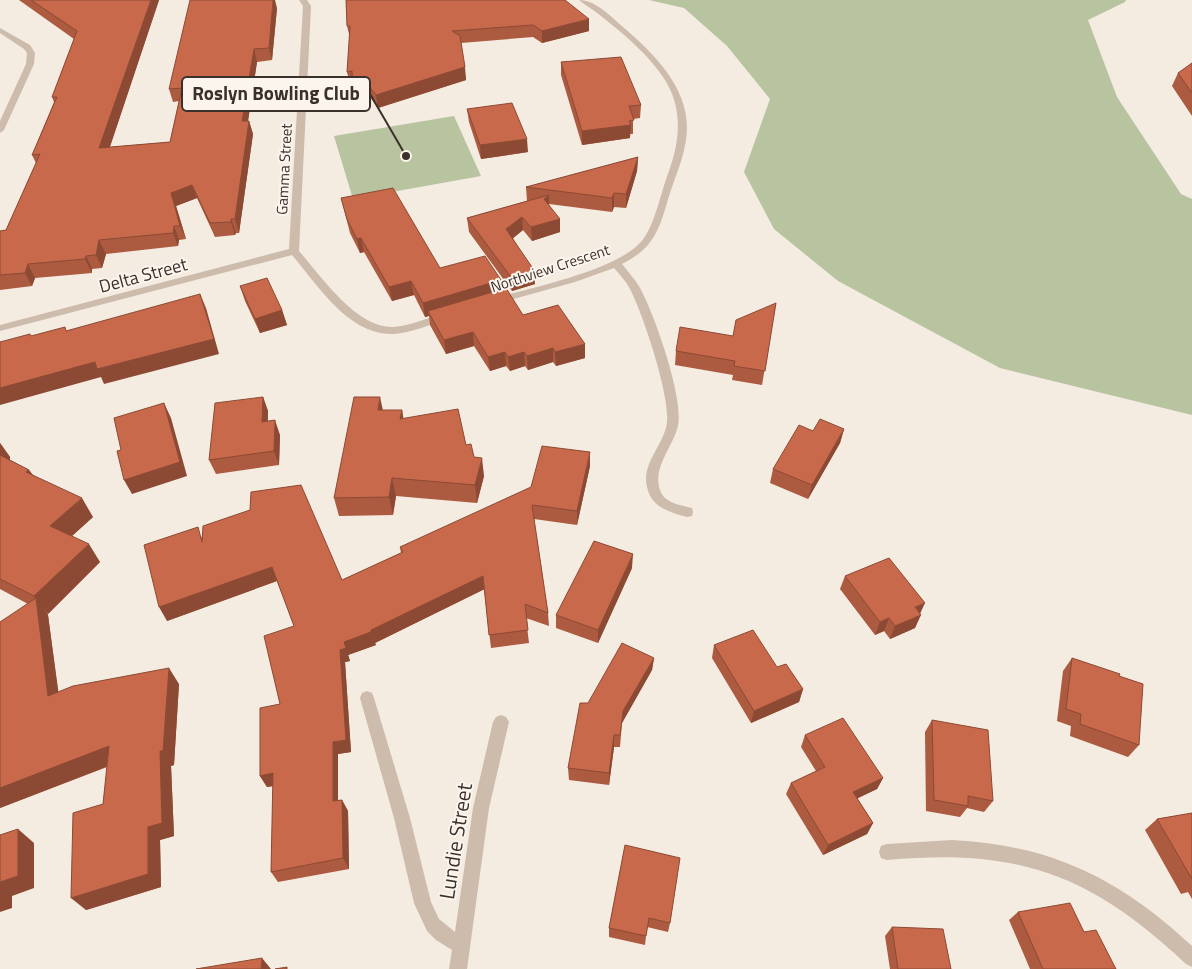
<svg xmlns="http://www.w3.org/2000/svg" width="1192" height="969" font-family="'Titillium Web',sans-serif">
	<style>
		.green { fill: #b8c4a0 }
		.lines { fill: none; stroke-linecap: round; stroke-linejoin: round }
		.minor { fill: #cdbbac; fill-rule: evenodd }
		.wall { fill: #ac5a40 }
		.shaded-wall { fill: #8c4a34 }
		.building { fill: #c8694b; stroke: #8c4a34 }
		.labels { text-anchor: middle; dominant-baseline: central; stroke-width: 4; stroke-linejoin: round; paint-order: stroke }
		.far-street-label { font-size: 15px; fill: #3b302b; stroke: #fbf5ee }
		.street-label { font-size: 18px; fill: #3b302b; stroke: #fbf5ee }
		.near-street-label { font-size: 21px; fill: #3b302b; stroke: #fbf5ee }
		.leader { fill: none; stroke: #3b302b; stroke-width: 2 }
		.callout-dot { fill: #3b302b; stroke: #fbf5ee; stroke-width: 2 }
		.callout { fill: #fbf5ee; stroke: #3b302b; stroke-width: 2 }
		.callout-label { font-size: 19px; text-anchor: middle; font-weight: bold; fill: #3b302b }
	</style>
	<rect width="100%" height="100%" fill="#f4ebe1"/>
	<path class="green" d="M649 0H1126L1125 2 1088 20 1117 97 1181 194 1192 199V415L1000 368 838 281 774 229 744 172 770 99 727 46 684 8Z
		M454 116 481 176 353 199 334 136Z"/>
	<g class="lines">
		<path class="minor" d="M299 0H307L311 6 299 251C321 276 356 328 393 327 411 326 428 317 445 313L450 316 449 318C431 324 412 333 393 334 348 335 317 284 292 255L0 331V325L289 249 303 6Z
			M579 0C596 0 611 17 623 27 658 57 696 95 685 145 682 163 674 179 669 196 659 230 655 247 622 264 628 272 635 279 640 288 654 313 684 398 678 425 674 446 652 467 660 490 664 503 680 505 692 508L693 512 692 516 687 517C669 512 651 507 647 487 641 463 665 444 667 422 670 395 643 314 630 289 626 281 620 275 614 268L575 282 499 303H491L490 301 491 299C529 288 622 270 644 238 656 221 661 191 669 171 680 140 683 109 665 80 649 55 624 34 601 16 594 10 586 6 579 0Z
			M0 28 30 45 35 53 34 64 4 130 0 133V121L26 64 27 53 24 49 0 33Z
			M367 691 372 693 374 698 410 818 431 902 439 919 455 932 473 808 493 722 496 717 501 715 506 717 509 722 489 808 467 969H449L452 950 436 940 427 931 414 903 394 818 360 698 362 693Z
			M952 840C1051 845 1119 878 1192 946V967L1186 964C1090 874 1018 848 887 860L881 858 879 852 881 846 887 844Z"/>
	</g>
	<path class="wall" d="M19 0H159L110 147 170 142 179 101 173 102 169 89 277 8 272 60 257 62 248 121H249L253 134 239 233H236L235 235 215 237 197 198 176 206 186 239 179 240 178 246 106 254 102 268 92 269V273L35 278 32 286 0 290V231L6 230 36 163 32 155 54 102 52 97 74 39Z
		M346 0 589 31 542 43 533 37 461 43 466 80 378 108 370 97 355 106 353 94V84H350L347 72 350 38 347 26Z
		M561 62 641 105 640 118 633 119V134H630V138L582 145 561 75Z
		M1192 63V116L1172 86 1178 73Z
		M467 109 528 152 481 159 469 122Z
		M638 157 637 171 626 208 614 207 612 212 549 204 560 232 532 241 523 230 513 238 535 284 512 291 469 232 467 218 527 201 526 187Z
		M341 198 440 268 501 280V289L523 315 585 358 556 366 553 362 528 370 525 366 510 371 506 366 490 371 474 346 446 354 430 325 429 316 425 317 414 295 392 301 364 252 360 253 350 233Z
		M240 286 282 310 287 325 260 333 245 301Z
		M776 303 762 385 732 380 733 375 675 365 676 351 733 336Z
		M263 397 268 411V421L280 435 279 465 216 474 209 460Z
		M383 410H402L403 418 466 445 484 476 477 503 396 496 393 515 339 516 334 498Z
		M844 429 840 443 808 499 770 483 773 469 813 431Z
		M0 443 10 457V460L29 470 33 475 93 517 72 536 100 562 48 614 47 613 48 615 58 692 179 684 174 765 171 766 174 836 160 840 161 887 86 910 103 804 107 767 0 808 28 604 0 589Z
		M590 466 577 525 534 519 548 613 549 626 526 618 529 643 491 648 484 589 375 643 376 645 348 655 350 661 345 662 351 752 338 754V800H342L348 811 349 869 278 882 271 872 273 786 267 787 260 776 280 704 294 626 277 581 167 621 202 536 342 580 401 553 400 547Z
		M632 568 598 643 556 628V615Z
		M845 576 920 614 915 628 890 639 884 631 875 635 840 589Z
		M714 645 777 667 803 689 799 702 751 723 712 658Z
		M654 658 652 670 622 723 620 747H614L609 785 569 780 568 768 588 703Z
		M1072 658 1119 676 1139 745 1128 757 1070 736 1071 726 1057 721 1063 671Z
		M932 720 993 801 984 812 967 808 960 817 926 811 925 732Z
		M805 735 883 778 877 789 857 798 873 823 867 834 823 855 786 794 791 783 816 771 801 747Z
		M1192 813V899L1188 892 1181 894 1145 830 1157 819Z
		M625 845 670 923 668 932 647 927 645 945 609 937V928Z
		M1018 912 1084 932 1116 969H1030L1009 920Z
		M892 927 951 969H890L885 936Z"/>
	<path class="shaded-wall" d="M151 0H159L105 161 99 148Z
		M273 0H275L277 8 272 60 269 48Z
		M589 19V31L542 43V31Z
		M254 49 257 62 246 134 242 121Z
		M465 67 466 80 378 108 376 95Z
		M367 84 370 97 355 106 353 94Z
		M249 121 253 134 239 233 235 219Z
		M631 125 630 138 582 145V131Z
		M527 139 528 152 481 159 480 145Z
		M638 157 637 171 626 208V194Z
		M192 185 197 198 176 206 186 239 180 226 171 193Z
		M614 193V207L612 212V198Z
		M549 195V209L544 199Z
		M522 217 523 230 507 243 506 229Z
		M231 219 236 233 235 235 231 222Z
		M560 219V232L532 241 531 227Z
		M174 226 179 240 178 246 173 233Z
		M361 238 364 252 360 253 357 239Z
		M99 240 106 254 102 268 96 255Z
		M86 256 92 269V273L85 259Z
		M28 264 35 278 32 286 25 273Z
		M534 270 535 284 512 291 511 277Z
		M501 280 502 294 428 311 429 316 425 317 423 303Z
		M411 281 414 295 392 301 389 287Z
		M200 294 206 308 219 354 104 384 101 377 0 405V388Z
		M282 310 287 325 260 333 255 319Z
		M473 332 474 346 446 354 444 340Z
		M585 344V358L556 366 555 352Z
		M553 348V362L528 370 527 356Z
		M505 352 506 366 490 371 488 357Z
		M524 352 525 366 510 371 508 357Z
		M263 397 268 411 267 436 262 422Z
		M380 397 384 415 378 410Z
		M164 403 171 418 187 476 132 494 124 480Z
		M402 410 405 428 400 419Z
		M275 420 280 435 279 465 274 451Z
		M844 429 840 443 808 499 812 485Z
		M0 443 10 457V472L0 458Z
		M590 452V466L577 525V511Z
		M482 458 484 476 477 503 475 485Z
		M29 470 42 488 26 472Z
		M392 478 396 496 393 515 389 497Z
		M82 498 93 517 63 544 50 526Z
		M89 544 100 562 48 614 34 596Z
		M633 554 632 568 598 643V630Z
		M272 567 277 581 167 621 159 607Z
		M483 576 485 589 375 643 376 645 348 655 344 642Z
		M36 598 48 615 61 711 48 696Z
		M925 603 919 616 921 615 915 628 890 639 895 626 915 607Z
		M889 618 884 631 875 635 880 622Z
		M346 648 350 661 345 662 351 752 338 754V812L333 801V742L340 650Z
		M654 658 652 670 622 723 620 747 623 711Z
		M169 668 179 684 174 765 171 766 174 836 160 840 161 887 86 910 71 898 148 827 160 751Z
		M803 689 799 702 751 723 754 711Z
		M614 735V747L609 785V773Z
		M109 746 121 761 0 808V788Z
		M273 773 280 785 267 787 260 776Z
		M883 778 877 789 848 803 853 792Z
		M342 800 348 811 349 869 343 858Z
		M873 823 867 834 823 855 828 845Z
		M18 829 34 843V888L12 896V908L0 912V882Z
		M262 958 271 969H261Z"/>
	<path class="building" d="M31 0H151L99 148 170 142 182 88 169 89 190 0H273L269 48 254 49 242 121H249L235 219H231V222L210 223 192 185 171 193 180 226H174L173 233 99 240 96 255 86 256 85 259 28 264 25 273 0 275V231L6 230 40 154 32 155 57 97H52L77 31Z
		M346 0H565L589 19 542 31 533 25 452 31 460 36 465 67 376 95 367 84 353 94 352 71 347 72 350 26H347Z
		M621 57 641 105 629 106 634 120 629 121 631 125 582 131 561 62Z
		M1192 63V93L1178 73Z
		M512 103 527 139 480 145 467 109Z
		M638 157 626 194 614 193 612 198 526 187Z
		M393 188 440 268 485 256 501 280 423 303 411 281 389 287 361 238 357 239 347 219 341 198Z
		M549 195 544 199 560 219 531 227 522 217 506 229 534 270 511 277 467 218Z
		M267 278 282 310 255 319 240 286Z
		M506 288 523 315 558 305 585 344 555 352 553 348 527 356 524 352 508 357 505 352 488 357 473 332 444 340 428 311Z
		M200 294 214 339 97 369 95 362 0 388V342L30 334 31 336 65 327 66 331Z
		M776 303 765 371 734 366 735 361 676 351 680 327 733 336 736 320Z
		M263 397 262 422 275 420 274 451 209 460 215 403Z
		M354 397H380L378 410H402L400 419 458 409 466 445 471 444 474 457 482 458 475 485 392 478 389 497 334 498Z
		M164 403 180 462 124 480 117 451 121 450 114 418Z
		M820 419 844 429 812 485 773 469 799 425 813 431Z
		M542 446 590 452 577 511 532 505 548 613 525 604 528 630 489 635 483 576 371 630V632L344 642 346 648 340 650 346 740 333 742V801L342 800 343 858 271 872 273 773 260 776V708L280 704 264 636 294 626 272 567 159 607 144 545 198 527 202 542 203 526 250 510 251 492 301 485 342 580 403 552 400 547 531 487Z
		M0 455 29 470 26 472 82 498 50 526 89 544 34 596 0 579Z
		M594 541 633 554 598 630 556 615Z
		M889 558 925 603 915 607 921 615 895 626 889 618 880 622 845 576Z
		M36 598 48 696 73 686 169 668 163 751H160L162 823 148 827V874L71 898 73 813 103 804 109 746 0 788V622Z
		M753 630 777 667 786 664 803 689 754 711 714 645Z
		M622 643 654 658 623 711 620 735H614L609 773 568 768 580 703H588Z
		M1072 658 1120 674 1119 676 1143 684 1139 745 1080 724 1081 714 1066 709Z
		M843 718 883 778 853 792 873 823 828 845 791 783 825 767 805 735Z
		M932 720 988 730 993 801 968 796V806L934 800Z
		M1192 813V879L1157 819Z
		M18 829V876L0 882V835Z
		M625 845 680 858 670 923 649 918 646 936 609 928Z
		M1070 903 1084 932 1096 930 1116 969H1043L1018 912Z
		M892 927 943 929 951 969H898Z
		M262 958 261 969H196Z
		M287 967V969H275Z"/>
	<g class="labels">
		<g class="far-street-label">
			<text transform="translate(284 169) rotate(-87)">Gamma Street</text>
			<text transform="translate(550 268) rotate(-18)">Northview Crescent</text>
		</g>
		<g class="street-label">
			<text transform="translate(143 275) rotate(-15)">Delta Street</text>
		</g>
		<g class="near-street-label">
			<text transform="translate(455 841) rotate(-81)">Lundie Street</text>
		</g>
	</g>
	<path class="leader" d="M406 156L370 94"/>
	<circle class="callout-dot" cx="406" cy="156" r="5"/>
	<rect class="callout" x="182" y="77" width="188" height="34" rx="5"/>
	<g class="callout-label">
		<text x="276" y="100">Roslyn Bowling Club</text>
	</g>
</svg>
